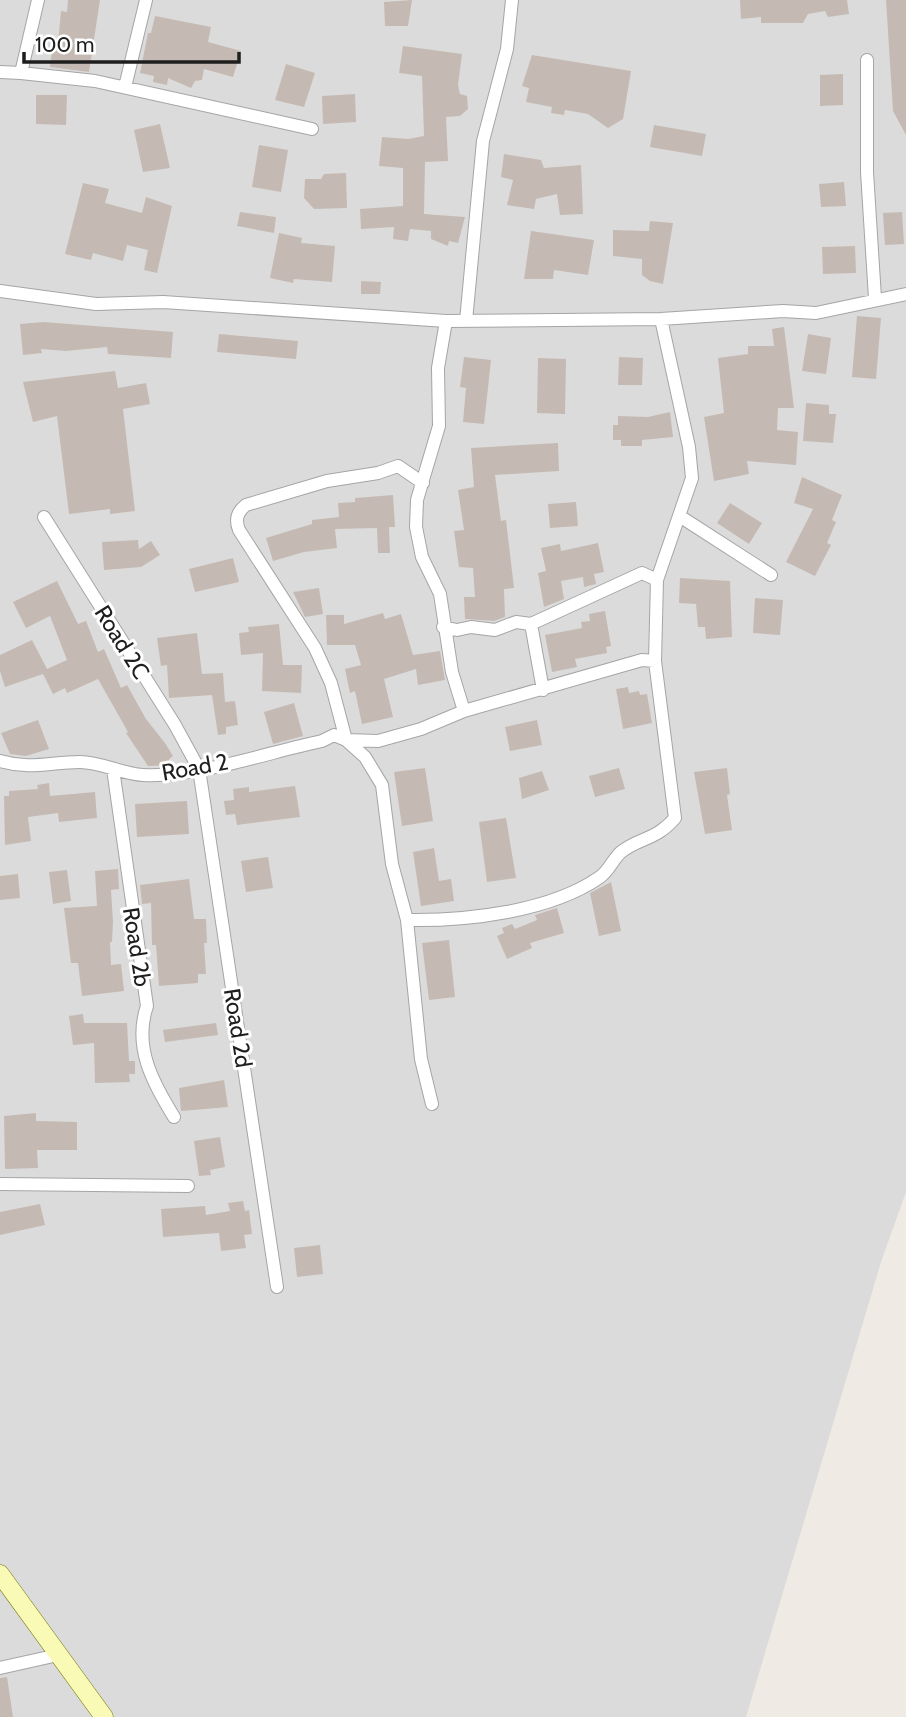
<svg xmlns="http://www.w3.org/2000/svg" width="906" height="1717" font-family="Cabin,sans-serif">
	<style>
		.residential { fill: #dcdbdb }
		.building { fill: #c4bab3 }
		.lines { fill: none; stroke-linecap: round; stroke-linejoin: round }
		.street-casing { stroke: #a5a5a5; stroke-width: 14 }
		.secondary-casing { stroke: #707703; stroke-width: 19 }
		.street { stroke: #fff; stroke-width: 12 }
		.secondary { stroke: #fafab7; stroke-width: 18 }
		.labels { text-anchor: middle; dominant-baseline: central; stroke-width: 6; stroke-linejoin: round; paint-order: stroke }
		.street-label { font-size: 23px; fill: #1e1e1e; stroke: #fff }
	</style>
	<rect width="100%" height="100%" fill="#efebe4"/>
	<path class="residential" d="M0 0H906V1192L881 1262 746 1717H0Z"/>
	<path class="building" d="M68 0H100L89 72 50 67 53 43H58L61 11 67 12Z
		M412 0 408 26H385L384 2Z
		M740 0H847L849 14 828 17 825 11 808 14 803 23H761V17L741 19Z
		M886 0H906V135L893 111Z
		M155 16 211 27 208 42 241 51 233 77 204 69 202 80 195 81 191 88 168 78 167 85 153 82 154 76 140 73 148 33H151Z
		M403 46 462 54 458 85 460 94 467 96 468 109 460 116 446 117 448 161 425 162 424 214 465 217 458 243 449 241 448 246 431 239V231L410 229 408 241 393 239 394 227 361 229 360 209 403 206V168L379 166 382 137 408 139 424 136 422 76 399 73Z
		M532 55 631 71 623 119 608 128 588 114 565 110 564 115 551 113 552 107 526 102 529 88 522 86Z
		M286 64 315 73 304 107 275 100Z
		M843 74V105L820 106V75Z
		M355 94 356 122 323 124 322 96Z
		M36 95H67L66 125 36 124Z
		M160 124 170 168 143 172 134 130Z
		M654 125 706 134 702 156 650 147Z
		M259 145 288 150 281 192 252 187Z
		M504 154 541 160 544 168 581 165 583 214 560 215 557 194 536 199 534 209 507 205 513 180 501 177Z
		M346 173 347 208 314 209 304 198 305 179H321L324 174Z
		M844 182 846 206 821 207 819 184Z
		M83 183 109 189 105 203 142 213 146 197 172 206 157 273 144 270 148 250 127 245 123 261 93 253 91 260 65 254Z
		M240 212 276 217 274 233 237 226Z
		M902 212 904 244 885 245 883 213Z
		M650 221 673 223 663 284 650 281 642 275V259L613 256V230L649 231Z
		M531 231 594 240 588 275 554 270 553 279H524Z
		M279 233 302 238 301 243 335 246 332 282 294 279 293 283 270 278Z
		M855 246 856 273 823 274 822 247Z
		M361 281 381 282 380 294H361Z
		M857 316 881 318 876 379 852 377Z
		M43 322 173 332 171 358 108 354 107 347 66 351 41 349 42 353 23 355 20 324Z
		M784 327 794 408H778L777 430 798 432 796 465 747 461 749 474 714 481 704 417 724 413 718 358 748 354V346H774L772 329Z
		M219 334 298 341 296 359 217 352Z
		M808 334 831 338 826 374 802 371Z
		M464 357 491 360 484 424 463 422 466 388 460 387Z
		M619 357 643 358 642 385H618Z
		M538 358 566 359 565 414 537 413Z
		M115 371 118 388 146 383 150 404 123 409 135 511 110 514V509L69 514 57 416 33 422 23 382Z
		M806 403 829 405V414H836L833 443 803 441Z
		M670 412 673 437 642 440V446H621V440H613V425H618V416L648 417Z
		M558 443 559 471 495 475 501 521 506 520 514 588 504 589 505 617 494 621 465 619 464 597H475L473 568 459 567 454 531 464 530 458 490 474 487 471 448Z
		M802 477 842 495 832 520 836 522 827 543 831 545 815 576 786 562 813 509 794 503Z
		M393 495 395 527H389L390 553H378L377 528 335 529 337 548 304 552 273 561 266 538 312 524V520L339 517 338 503 355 502V498Z
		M576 502 578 526 550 528 548 504Z
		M730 503 762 523 749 544 717 523Z
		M138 540 139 549 151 541 160 555 141 567 104 570 102 542Z
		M598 543 604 572 594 574 596 584 584 587 583 577 561 581 564 599 544 607 538 573 546 571 541 548 560 544 561 551Z
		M233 558 239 582 195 592 189 569Z
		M680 578 730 581 732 637 706 639 705 627H698L696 604 679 603Z
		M57 581 78 624 86 621 98 652 104 649 121 688 127 685 146 719 165 743 173 756 169 759 172 765 148 766 126 733 128 732 98 679 67 693 65 688 53 694 43 674 5 687 0 671V655L32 640 47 669 67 660 50 616 26 628 13 602Z
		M319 588 323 614 305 617 293 592Z
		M755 598 783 600 780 635 753 633Z
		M605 611 611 646 606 647 607 653 575 659 577 667 552 672 545 635 582 628 581 622 590 621 589 614Z
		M383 613 385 619 401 614 413 655 440 651 445 680 418 685 416 669 384 679 393 717 362 724 355 691 350 693 345 669 361 665 355 645H327L326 615H344V624Z
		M279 624 283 665H302L301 693 262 691 263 653 241 655 239 633 249 632 248 627Z
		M197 633 202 674 223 673 225 702 235 701 238 725 226 727V734L218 735 212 695 169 698 167 665 161 666 157 638Z
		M628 687 629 693 639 691 640 695 647 694 652 723 623 729 616 689Z
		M294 703 303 736 273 744 264 712Z
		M38 720 49 749 26 756 10 754 1 733Z
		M537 720 542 745 510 751 505 727Z
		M425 768 433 821 402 826 394 772Z
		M619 768 625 789 595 797 589 776Z
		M727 768 730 794 727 795 732 830 705 834 694 772Z
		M542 771 549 790 522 799 519 778Z
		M49 783 50 796 95 792 97 818 59 822 58 813 28 817 31 841 5 845 4 796H9V791L38 789 37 785Z
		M295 786 300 817 237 825 235 814 226 815 224 801 234 800 233 789 249 787V792Z
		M187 801 189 834 137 837 135 804Z
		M506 818 516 878 487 882 479 822Z
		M434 848 439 881 451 879 454 901 421 906 413 852Z
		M268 857 273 888 246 892 241 861Z
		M118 869 119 889 111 890 113 922 112 942H110L111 965 121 964 124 991 82 996 78 963H71L64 908 97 906 95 871Z
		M67 870 71 901 53 904 49 872Z
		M18 874 20 898 0 900V876Z
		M189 879 194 919H206L207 943H204L206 974H198V983L159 986 156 945H152L151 903 142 904 140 885Z
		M611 882 621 931 599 936 590 893Z
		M557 908 564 933 530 943 532 948 507 959 497 936 504 933 502 928 512 924 515 929 537 920 535 915Z
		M449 940 455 997 429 1000 422 943Z
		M83 1014 84 1023H127L129 1061H135V1074H129L130 1082 95 1083 94 1043 73 1045 69 1016Z
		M216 1023 218 1035 165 1042 163 1030Z
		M224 1080 228 1107 181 1111 179 1088Z
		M36 1113V1121L77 1122V1150H37L38 1168 5 1169 4 1116Z
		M220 1137 225 1167 210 1170 211 1175 199 1176 194 1141Z
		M243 1201 245 1211 249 1210 252 1234 244 1235 246 1248 221 1251 219 1233 163 1237 161 1209 205 1206 206 1215 230 1211 228 1203Z
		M40 1204 45 1225 0 1235V1212Z
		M320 1245 323 1274 297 1277 294 1248Z
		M7 1677 13 1717H0V1678Z"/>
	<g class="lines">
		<g class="street-casing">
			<path id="street" d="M867 60V172L875 298
				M0 72 21 73 38 0
				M21 73 95 81 312 129
				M125 87 146 0
				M0 291 96 304 163 302 446 321 661 319 783 311 816 313 906 294
				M446 321 438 368 439 426 417 500 416 527 422 557 440 594 452 672 464 711
				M466 321 483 141 507 49 512 0
				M44 517 175 725 199 769 277 1287
				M681 517 771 575
				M531 624 543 690
				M443 627 457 630 471 627 495 630 516 622 531 624 642 573 657 580 692 478 689 447 661 319
				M0 761C31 770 50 762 80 762 101 762 122 774 143 775 196 778 269 752 322 741L334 735 346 740 378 741 421 729 464 711 642 660 655 661
				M113 769 147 1006C133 1047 153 1083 174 1117
				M407 920 392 864 382 785 365 757 346 740 331 683 315 648 239 530C235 520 237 512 246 505L327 481 378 473 398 466 423 483
				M432 1104 421 1059 407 920C466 921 550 912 600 877 609 871 613 859 621 852 640 837 655 841 675 818L655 661 657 580
				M0 1184 188 1186
				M0 1668 58 1655"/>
		</g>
		<g class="secondary-casing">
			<path id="secondary" d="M0 1574 104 1717"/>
		</g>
		<use href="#street" class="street"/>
		<use href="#secondary" class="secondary"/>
	</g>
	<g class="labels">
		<g class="street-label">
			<text transform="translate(122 642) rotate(58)">Road 2C</text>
			<text transform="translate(195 767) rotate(-10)">Road 2</text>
			<text transform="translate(137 947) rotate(81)">Road 2b</text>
			<text transform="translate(238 1028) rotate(81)">Road 2d</text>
		</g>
	</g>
	<path d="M24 52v10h215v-10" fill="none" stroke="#1e1e1e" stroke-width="3.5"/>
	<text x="35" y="52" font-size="21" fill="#1e1e1e" stroke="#ffffff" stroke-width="5" paint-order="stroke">100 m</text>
</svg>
